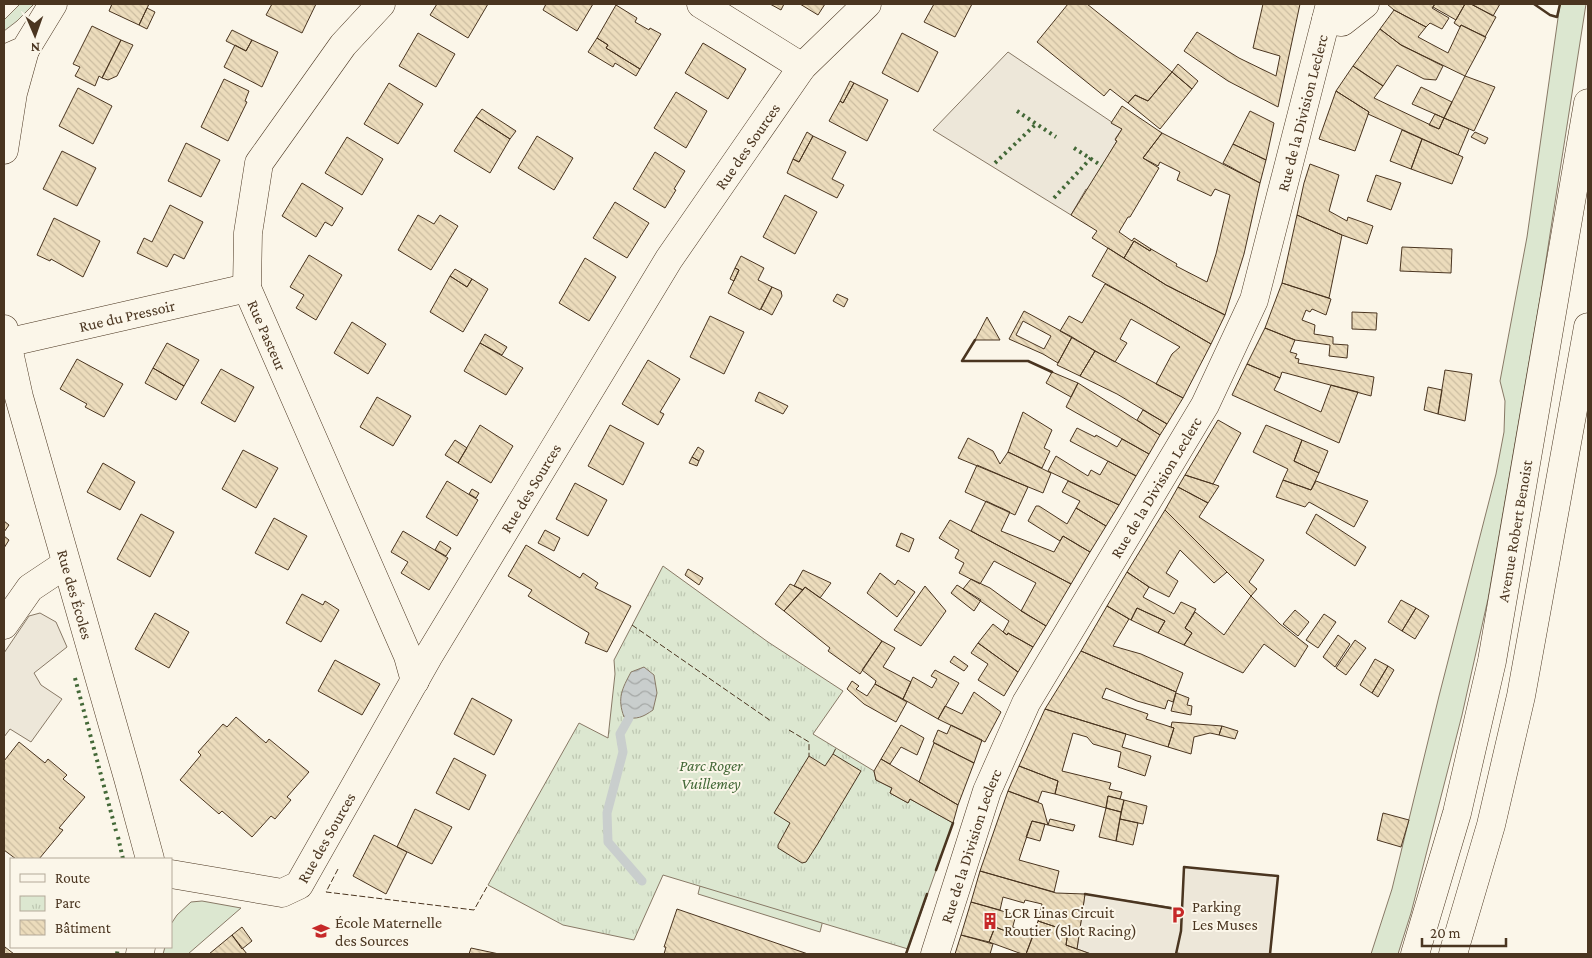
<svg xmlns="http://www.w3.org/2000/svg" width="1592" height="958" font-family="'Crimson Pro',serif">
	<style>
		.grass { fill: #dce7d0; stroke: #887966 }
		.park { fill: url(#park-tufts); stroke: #887966 }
		.parking { fill: #ede7d9; stroke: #887966 }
		.water { fill: url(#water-waves); stroke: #887966 }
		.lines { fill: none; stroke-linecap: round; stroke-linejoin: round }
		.stream { stroke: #c9cecd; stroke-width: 9 }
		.building { fill: url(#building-back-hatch); stroke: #4a3520; fill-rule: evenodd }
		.minor-casing { stroke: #4a3520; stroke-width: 29 }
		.major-casing { stroke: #4a3520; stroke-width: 29 }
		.minor { stroke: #fbf6e9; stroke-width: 28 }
		.major { stroke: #fbf6e9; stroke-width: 28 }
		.hedge { stroke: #436837; stroke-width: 4; stroke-dasharray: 2.5 4; stroke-linecap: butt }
		.fence { stroke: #4a3520; stroke-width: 1; stroke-dasharray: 6 2.5; stroke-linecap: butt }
		.wall { stroke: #4a3520; stroke-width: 2.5 }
		.labels { text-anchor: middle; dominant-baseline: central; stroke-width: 4; stroke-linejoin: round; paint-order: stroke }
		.street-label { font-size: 16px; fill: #4a3520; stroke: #fbf6e9 }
		.park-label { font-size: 16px; font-style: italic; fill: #436837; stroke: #fbf6e9 }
		.poi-label { font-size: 16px; fill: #4a3520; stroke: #fbf6e9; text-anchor: start }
	</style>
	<defs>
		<pattern id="park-tufts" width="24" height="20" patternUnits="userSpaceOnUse" patternTransform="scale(1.25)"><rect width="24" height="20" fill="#dce7d0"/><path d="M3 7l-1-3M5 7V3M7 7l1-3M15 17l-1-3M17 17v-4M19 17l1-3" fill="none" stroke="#bec7b2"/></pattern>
		<pattern id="water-waves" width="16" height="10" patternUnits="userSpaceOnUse" patternTransform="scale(1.25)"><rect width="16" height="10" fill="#c9cecd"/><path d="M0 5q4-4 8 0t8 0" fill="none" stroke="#a5a8a6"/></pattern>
		<pattern id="building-back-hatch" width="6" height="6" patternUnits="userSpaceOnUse" patternTransform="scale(1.25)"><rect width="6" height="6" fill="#ecdcbc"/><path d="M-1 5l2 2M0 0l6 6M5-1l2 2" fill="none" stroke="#ccbda1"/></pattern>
	</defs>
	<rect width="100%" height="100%" fill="#fbf6e9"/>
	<path class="grass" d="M20 4H34L17 21 4 31V20Z
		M1560 4H1586L1541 292 1488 599 1462 715 1411 913 1398 954H1371L1392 889 1439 696 1496 474 1504 432 1505 401 1500 381 1527 237Z
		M700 886 826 908 820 932 698 894Z
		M202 901 241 908 188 954H163L165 947H171V924L177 915 191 902Z"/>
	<path class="park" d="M663 566 768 642 843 691 813 734 874 771 876 780 892 788 890 793 908 803 910 799 953 823 908 949 663 875 634 940 563 925 488 885 579 723 608 738 615 674 614 660Z"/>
	<path class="parking" d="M1008 52 1122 129 1115 139 1117 141 1088 190 1086 189 1071 215 933 130Z
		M40 613 56 622 67 647 34 673 41 685 62 699 31 742 10 729 4 737V653L29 616Z
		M1184 867 1278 876 1270 954H1091L1077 949 1085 894 1182 909Z"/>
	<path class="water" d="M644 667 654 675 657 693 653 710C643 717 637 720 624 717 617 698 622 689 631 672Z"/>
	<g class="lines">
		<path class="stream" d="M629 718 620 734 623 752 607 813 608 842 642 881"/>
	</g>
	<path class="building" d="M112 4H149L139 25 109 11Z
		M272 4H316L302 33 266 15Z
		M437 4H488L468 38 430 15Z
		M546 4H593L577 31 543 10Z
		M770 4H784L781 10Z
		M800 4H825L818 15Z
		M934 4H972L955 37 924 22Z
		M1068 4H1087L1172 72 1148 101 1135 95 1128 103 1110 89 1104 96 1037 42Z
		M1263 4H1300L1278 107 1228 81 1184 51 1197 32 1239 58 1276 76 1280 56 1253 48Z
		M1387 4H1435L1432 8 1449 18 1442 29 1430 23 1426 27 1394 10Z
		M1435 4H1465L1456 20 1433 7Z
		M1465 4H1471L1496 17 1485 37 1461 25 1460 27 1454 23Z
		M1471 4H1500L1493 16Z
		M616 5 637 18 635 22 649 30 650 28 661 34 640 69 606 48 608 45 597 38Z
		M147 8 155 12 147 29 139 25Z
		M1394 10 1426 27 1418 37 1448 53 1461 25 1486 37 1465 76 1401 45 1380 29Z
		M92 26 121 40 102 78 99 76 95 86 75 76 80 67 73 64Z
		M1380 29 1401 45 1443 66 1436 80 1424 79 1397 65 1383 86 1353 66Z
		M232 30 252 40 246 51 226 41Z
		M418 33 455 54 436 87 399 66Z
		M902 33 938 52 918 92 882 73Z
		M597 38 608 45 606 48 640 69 636 76 615 63 613 67 588 52Z
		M121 40 133 45 117 76 108 80 102 78Z
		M252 40 278 52 262 87 224 67 235 45 246 51Z
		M703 43 746 69 728 99 685 73Z
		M1178 64 1198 81 1192 89 1172 72Z
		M1353 66 1383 86 1374 98 1439 129 1444 118 1469 129 1458 155 1368 114 1369 112 1336 91Z
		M1172 72 1192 89 1160 129 1128 103 1135 95 1148 101Z
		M1465 76 1495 87 1474 131 1444 118Z
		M224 79 249 91 245 101 247 102 228 141 201 127Z
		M850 81 854 83 843 103 840 101Z
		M389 83 423 104 398 144 364 124Z
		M854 83 888 100 867 141 829 121 840 101 843 103Z
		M1421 87 1452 102 1444 118 1412 104Z
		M78 88 112 106 93 144 59 126Z
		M1336 91 1369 112 1355 151 1319 139Z
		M676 92 707 111 686 148 654 128Z
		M1122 106 1162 133 1143 158 1159 168 1130 217H1128L1119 232 1132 241 1134 238 1151 249 1150 251 1134 241 1124 258 1092 238 1097 231 1071 215 1117 141 1115 140 1122 129 1111 123Z
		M482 109 516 131 510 139 476 117Z
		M1250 111 1274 123 1266 160 1233 144Z
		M1435 114 1444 118 1439 129 1429 125Z
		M476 117 510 139 490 173 454 151Z
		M1402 130 1422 139 1411 169 1390 161Z
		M807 132 813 136 799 162 793 159Z
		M1475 132 1488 138 1485 144 1471 137Z
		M1162 133 1260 183 1244 254 1225 315 1166 285 1124 258 1134 241 1150 251 1151 249 1177 264 1176 266 1207 282 1216 254 1230 195 1215 189 1211 196 1177 180 1180 172 1160 162 1158 166 1143 158Z
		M537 136 573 158 554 190 518 168Z
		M813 136 846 152 832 179 844 185 837 198 787 173 793 159 799 162Z
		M347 137 383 159 362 195 325 173Z
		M1422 139 1463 157 1452 184 1411 169Z
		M186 143 220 160 201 197 168 181Z
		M1233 144 1266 160 1260 183 1223 163Z
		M62 151 96 168 77 206 43 189Z
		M655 152 685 171 674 189 676 190 665 208 633 189Z
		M1310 164 1339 175 1329 211 1347 221 1348 217 1373 226 1367 244 1342 235 1297 215 1304 183Z
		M1376 175 1401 183 1391 210 1367 201Z
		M302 183 343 208 332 226 325 222 316 237 282 216Z
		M785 195 817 212 795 254 763 237Z
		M615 202 649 223 627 258 593 238Z
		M170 205 203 222 184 259 174 254 167 267 137 253 144 238 152 242Z
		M418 215 434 224 440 215 458 226 431 270 398 250Z
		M1297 215 1342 235 1329 298 1282 283Z
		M54 218 100 241 83 277 51 259 50 261 37 255Z
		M1402 247 1452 249 1451 273 1400 271Z
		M1108 248 1166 285 1225 315 1211 344 1146 306 1092 276Z
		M309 255 342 275 316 320 296 308 304 295 290 287Z
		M741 256 764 268 758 280 772 287 760 310 728 293 739 270 735 268Z
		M585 258 616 277 589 321 559 303Z
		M735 268 739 270 734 281 730 279Z
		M455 269 472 279 467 287 450 276Z
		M450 276 467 287 472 279 488 289 463 332 430 312Z
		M1282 283 1331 299 1326 315 1312 309 1310 312 1306 310 1302 320 1315 325 1314 334 1333 337V344L1348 345 1347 358 1329 356 1330 345 1295 340 1265 328Z
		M1105 284 1146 306 1211 344 1183 398 1156 384 1172 354 1180 347 1131 319 1120 339 1127 343 1115 362 1060 331 1069 316 1082 323Z
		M772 287 781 291 782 296 772 315 761 309Z
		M837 294 848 299 844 307 833 301Z
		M1024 311 1072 337 1058 363 1043 354 1009 339ZM1023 321 1051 336 1044 349 1016 335Z
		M1352 312 1377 313 1376 330 1352 329Z
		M710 316 744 332 724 374 690 357Z
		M987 317 1000 340H975Z
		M352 322 386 344 368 374 334 353Z
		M1265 328 1295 340 1290 352 1297 354 1295 358 1299 359 1298 363 1374 377 1371 396 1282 372 1280 378 1247 364Z
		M485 334 507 347 502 355 480 343Z
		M1072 337 1095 351 1080 376 1057 365Z
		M167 343 199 360 184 386 153 368Z
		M480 343 523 368 506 395 464 371Z
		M1095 351 1183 398 1167 424 1117 394 1080 376Z
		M77 359 123 384 104 417 85 407 87 404 60 389Z
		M648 360 680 379 660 412 664 414 658 425 622 404Z
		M1247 364 1280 378 1274 390 1321 412 1331 385 1358 392 1339 443 1232 395Z
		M153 368 184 386 176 400 145 383Z
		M221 369 254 387 235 422 201 403Z
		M1445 370 1472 374 1465 421 1438 414Z
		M1052 372 1078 383 1071 397 1046 383Z
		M1078 383 1160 435 1149 454 1066 407Z
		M1428 387 1442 390 1438 414 1424 410Z
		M759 392 788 406 783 414 755 401Z
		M377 397 411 416 393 446 360 427Z
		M1143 410 1167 424 1160 435 1137 420Z
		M1023 412 1052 430 1044 448 1050 451 1042 468 1008 452Z
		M1218 420 1241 433 1213 484 1185 475Z
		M480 425 513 446 491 483 458 463Z
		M610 425 644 443 623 485 588 466Z
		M1266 425 1302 440 1294 461 1319 473 1311 490 1283 480 1288 469 1253 452Z
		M1077 428 1095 437 1096 435 1117 447 1122 439 1149 454 1136 476 1070 441Z
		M968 438 993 451 1000 464 1008 452 1051 473 1043 493 958 458Z
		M455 440 467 448 458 463 445 455Z
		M1302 440 1328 451 1319 473 1294 461Z
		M698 447 704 451 699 461 692 457Z
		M243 450 278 468 256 508 222 489Z
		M1056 456 1088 476 1091 470 1100 475 1108 461 1136 476 1119 505 1048 471Z
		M692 457 699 461 697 466 689 463Z
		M103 463 135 482 120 510 87 492Z
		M977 465 1028 487 1015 515 965 492Z
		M1185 475 1213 484 1219 486 1208 503 1178 487Z
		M1283 480 1311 490 1316 481 1368 501 1354 527 1309 502 1305 507 1276 497Z
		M447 481 478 500 457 536 426 517Z
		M1068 481 1119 505 1106 526 1076 508 1080 501 1062 492Z
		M575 483 607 500 588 536 556 519Z
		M1178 487 1208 503 1199 517 1264 560 1249 582 1257 589 1251 596 1165 510Z
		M472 489 479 493 476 498 469 494Z
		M986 501 1010 512 1001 531 1054 552 1063 536 1090 552 1071 584 971 531Z
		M1036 506H1039L1067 524 1076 508 1106 526 1090 552 1063 536 1060 541 1028 521Z
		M1165 510 1227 572 1214 583 1180 550 1166 573 1178 581 1169 597 1149 587 1127 572Z
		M141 514 174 532 150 577 117 559Z
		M1316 514 1366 547 1355 566 1306 533Z
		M274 518 307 536 288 570 255 553Z
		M950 520 1071 584 1046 626 1021 611 1036 583 994 561 980 584 959 573 964 563 955 558 959 550 939 538Z
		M4 521 9 525 4 532Z
		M545 530 560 538 554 551 538 543Z
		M403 531 448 558 429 590 401 573 408 562 391 552Z
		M901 533 914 539 909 552 896 546Z
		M4 536 9 540 4 548Z
		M440 541 451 548 446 556 435 550Z
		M526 545 580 578 583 573 598 583 595 588 631 606 607 652 585 643 589 633 528 596 532 590 508 576Z
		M688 569 703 578 699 585 685 575Z
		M803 570 831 583 820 598 805 587 803 590 794 586Z
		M1127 572 1149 587 1143 597 1174 614 1181 602 1196 609 1185 628 1192 633 1184 645 1158 633 1165 621 1137 608 1131 620 1107 606Z
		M880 573 895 585 898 580 915 592 897 617 867 593Z
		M971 579 990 588 1020 610 1046 626 1033 647 1008 633 1007 635 1003 632 1009 621 963 589Z
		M790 584 803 590 784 611 775 604Z
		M957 585 981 600 974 611 951 593Z
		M925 586 946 611 921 646 894 630Z
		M805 587 882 641 860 674 828 651 830 648 784 611Z
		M302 594 323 605 325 601 339 610 321 642 286 623Z
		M1251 596 1280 624 1308 646 1295 667 1264 644 1243 673 1184 645 1192 633 1185 628 1195 612 1224 635Z
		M1401 600 1416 608 1402 631 1388 622Z
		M1107 606 1129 619 1113 646 1141 654 1183 673 1176 692 1081 651Z
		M1137 608 1165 621 1158 633 1131 620Z
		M1416 608 1429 616 1415 639 1402 631Z
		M1295 610 1309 622 1298 636 1283 624Z
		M155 613 189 632 169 668 135 649Z
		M1324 614 1336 622 1318 648 1306 640Z
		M993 624 1007 635 1008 633 1033 647 1018 672 978 643Z
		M1338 635 1350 644 1335 667 1323 657Z
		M1355 640 1366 648 1346 675 1336 668Z
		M882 641 895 648 883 667 911 682 903 699 875 684 876 681 862 670Z
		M978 643 1018 672 1004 696 978 680 988 664 971 653Z
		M1081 651 1176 692 1173 702 1168 700 1165 709 1137 701 1106 688 1102 698 1148 714 1146 719 1174 728 1168 747 1045 709Z
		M954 656 968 666 964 671 950 662Z
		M1375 659 1388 666 1372 693 1360 685Z
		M335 660 380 684 362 715 318 691Z
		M1388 666 1394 670 1378 697 1372 693Z
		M935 670 959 683 938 719 903 699 913 677 932 688 937 679 931 676Z
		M852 681 859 686 856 689 867 696 875 684 907 702 896 722 864 704 847 689Z
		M974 692 1001 712 985 742 938 719 945 706 962 714Z
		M1176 693 1189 698 1187 705 1192 706 1191 715 1171 711Z
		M472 698 512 720 494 755 454 734Z
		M1045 709 1126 734 1122 747 1151 756 1145 776 1118 767 1121 752 1093 744 1087 737 1073 733 1062 771 1111 783 1109 789 1122 792 1120 799 1108 796 1106 808 1055 794 1058 781 1019 766Z
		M236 717 266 743 269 739 309 772 287 797 291 800 275 819 271 816 252 837 222 811 219 814 180 780 201 755 198 752 223 724 227 727Z
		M1172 722 1222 726 1219 735 1210 733 1194 737 1191 754 1168 747 1174 728 1171 727Z
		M901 725 924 738 917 755 901 747 890 764 881 759Z
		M951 725 982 740 974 763 933 742 938 730 947 734Z
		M1222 726 1238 731 1235 739 1219 735Z
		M19 742 45 763 48 759 67 775 63 779 85 797 59 828 63 830 39 859H16L4 850V761Z
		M934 743 974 763 958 805 919 782Z
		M833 754 861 771 817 845 806 862 802 863 778 848V845L790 823 774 813 809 756 825 766Z
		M454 758 486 775 469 810 436 793Z
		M881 759 958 805 953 823 910 799 908 803 890 793 892 788 876 780 874 771Z
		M1019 766 1058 781 1055 794 1042 791 1038 802 1008 791Z
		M1008 791 1042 804 1048 825 1032 821 1019 860 1059 871 1054 892 980 871Z
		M1108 796 1124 800 1121 812 1106 808Z
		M1124 800 1147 806 1143 824 1120 819Z
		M1106 808 1121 812 1116 841 1099 837Z
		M415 809 452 827 432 864 397 847Z
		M1383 813 1409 820 1401 847 1377 840Z
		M1050 819 1075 825 1073 831 1048 825Z
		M1120 819 1138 823 1133 845 1116 841Z
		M1032 821 1045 824 1040 841 1026 837Z
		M374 835 407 852 386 894 353 876Z
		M980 871 1056 893 1085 894 1077 949 1066 945 1068 931 1038 921 1042 904 1025 900 1024 903 1003 897 1000 910 971 902Z
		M971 902 1016 915 1011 933 995 927 989 942 961 935Z
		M677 909 808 954H664L666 947H664Z
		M1038 921 1068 931 1066 945 1091 954H1026Z
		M242 927 252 941 242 949 232 935Z
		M995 927 1011 933 1013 927 1033 936 1026 954H1022L989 942Z
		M232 935 247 954H209Z
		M961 935 993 944 990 954H955Z
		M5 947 14 954H4Z
		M471 948 499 954H469Z"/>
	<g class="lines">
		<g class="minor-casing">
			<g id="minor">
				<path id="s1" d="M381 4 343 45 259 163 248 233 247 288 408 656 415 681"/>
				<path d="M701 4 802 67"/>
				<path d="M1326 20 1342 22 1365 4"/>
				<path d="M9 57 25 50 53 4"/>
				<path d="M4 150 13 93 25 50"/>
				<path id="s2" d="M4 329 19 397 128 778 150 859"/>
				<path id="s3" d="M6 343 247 288"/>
				<path d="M4 625 30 588 66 564"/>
				<path id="s4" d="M171 874 282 893 299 885 428 657 669 259 802 67 867 4"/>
				<path d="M140 954 141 947"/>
				<path id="s5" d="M935 954 987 791 1026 703 1205 405 1254 300 1330 4"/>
			</g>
		</g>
		<g class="major-casing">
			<g id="major">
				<path id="s6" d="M1415 954 1457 813 1492 661 1588 103"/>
				<path d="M1453 954 1491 825 1521 696 1588 327"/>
			</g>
		</g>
		<use href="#minor" class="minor"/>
		<use href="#major" class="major"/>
		<path class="hedge" d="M1017 111 1056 137
			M1074 148 1102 166
			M995 163 1036 124
			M1054 198 1091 158
			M75 678 116 831
			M118 837 123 859
			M117 954 118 947"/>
		<path class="fence" d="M632 625 771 721
			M789 730 809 742V756
			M833 754 836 748
			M338 869 326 892 474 910 488 885"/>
		<path class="wall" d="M1534 4 1550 15 1557 17 1560 4
			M975 340 962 361H1028L1052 372
			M936 870 953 823
			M1085 894 1182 910
			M906 954 927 894
			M1179 954H1176L1181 931 1184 867 1278 876 1270 954"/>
	</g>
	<defs>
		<g id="parking-bare" transform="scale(1.35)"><path d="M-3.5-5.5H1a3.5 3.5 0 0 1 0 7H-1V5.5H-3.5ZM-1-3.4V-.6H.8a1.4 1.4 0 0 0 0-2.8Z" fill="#c62828" stroke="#fbf6e9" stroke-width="2.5" paint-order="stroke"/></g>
		<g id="building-bare" transform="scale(1.35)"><path d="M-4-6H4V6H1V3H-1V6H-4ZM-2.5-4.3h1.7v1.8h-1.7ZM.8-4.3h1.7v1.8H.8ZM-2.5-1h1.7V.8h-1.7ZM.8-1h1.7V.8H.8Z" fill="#c62828" stroke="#fbf6e9" stroke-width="2.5" paint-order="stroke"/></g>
		<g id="school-bare" transform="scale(1.35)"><path d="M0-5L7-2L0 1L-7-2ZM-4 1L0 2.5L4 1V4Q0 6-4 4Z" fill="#c62828" stroke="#fbf6e9" stroke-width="2.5" paint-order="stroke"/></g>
	</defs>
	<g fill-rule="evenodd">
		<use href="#parking-bare" x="1178" y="915"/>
		<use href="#building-bare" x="990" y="921"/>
		<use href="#school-bare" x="321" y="931"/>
	</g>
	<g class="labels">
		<g class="street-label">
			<text stroke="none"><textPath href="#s5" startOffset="924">Rue de la Division Leclerc</textPath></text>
			<text stroke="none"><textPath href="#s4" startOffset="996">Rue des Sources</textPath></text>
			<text stroke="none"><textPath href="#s3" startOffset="124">Rue du Pressoir</textPath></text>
			<text stroke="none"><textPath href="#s1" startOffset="378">Rue Pasteur</textPath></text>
			<text stroke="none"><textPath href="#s4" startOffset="591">Rue des Sources</textPath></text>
			<text stroke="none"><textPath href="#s5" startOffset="519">Rue de la Division Leclerc</textPath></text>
			<text stroke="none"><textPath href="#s6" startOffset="435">Avenue Robert Benoist</textPath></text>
			<text stroke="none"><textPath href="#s2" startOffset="275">Rue des Écoles</textPath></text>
			<text stroke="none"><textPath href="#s4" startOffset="186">Rue des Sources</textPath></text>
			<text stroke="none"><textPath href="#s5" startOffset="114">Rue de la Division Leclerc</textPath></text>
		</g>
		<g class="park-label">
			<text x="711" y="765">Parc Roger<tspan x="711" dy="18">Vuillemey</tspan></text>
		</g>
		<g class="poi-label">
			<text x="1192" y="906">Parking<tspan x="1192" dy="18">Les Muses</tspan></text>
			<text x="1004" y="912">LCR Linas Circuit<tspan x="1004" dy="18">Routier (Slot Racing)</tspan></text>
			<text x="335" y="922">École Maternelle<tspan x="335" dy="18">des Sources</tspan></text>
		</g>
	</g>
	<rect width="1592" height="958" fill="none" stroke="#4a3520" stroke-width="10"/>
	<rect x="10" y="858" width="162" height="90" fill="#fbf6e9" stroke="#b4a999"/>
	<rect x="20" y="874" width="25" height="8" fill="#fbf6e9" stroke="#b4a999"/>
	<text x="55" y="883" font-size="15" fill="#4a3520">Route</text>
	<rect x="20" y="896" width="25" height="15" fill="url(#park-tufts)" stroke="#b4a999"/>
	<text x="55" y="908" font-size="15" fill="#4a3520">Parc</text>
	<rect x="20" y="920" width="25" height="15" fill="url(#building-back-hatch)" stroke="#b4a999"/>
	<text x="55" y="933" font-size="15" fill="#4a3520">Bâtiment</text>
	<g transform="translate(35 35) rotate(178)" stroke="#fbf6e9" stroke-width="4" paint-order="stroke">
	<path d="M0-4L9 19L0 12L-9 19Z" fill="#4a3520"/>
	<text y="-8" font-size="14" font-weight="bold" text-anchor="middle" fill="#4a3520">N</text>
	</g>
	<path d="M1422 938v8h84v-8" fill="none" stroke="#4a3520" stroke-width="2.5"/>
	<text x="1430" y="938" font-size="15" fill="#4a3520" stroke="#fbf6e9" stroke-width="4" paint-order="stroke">20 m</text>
</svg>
